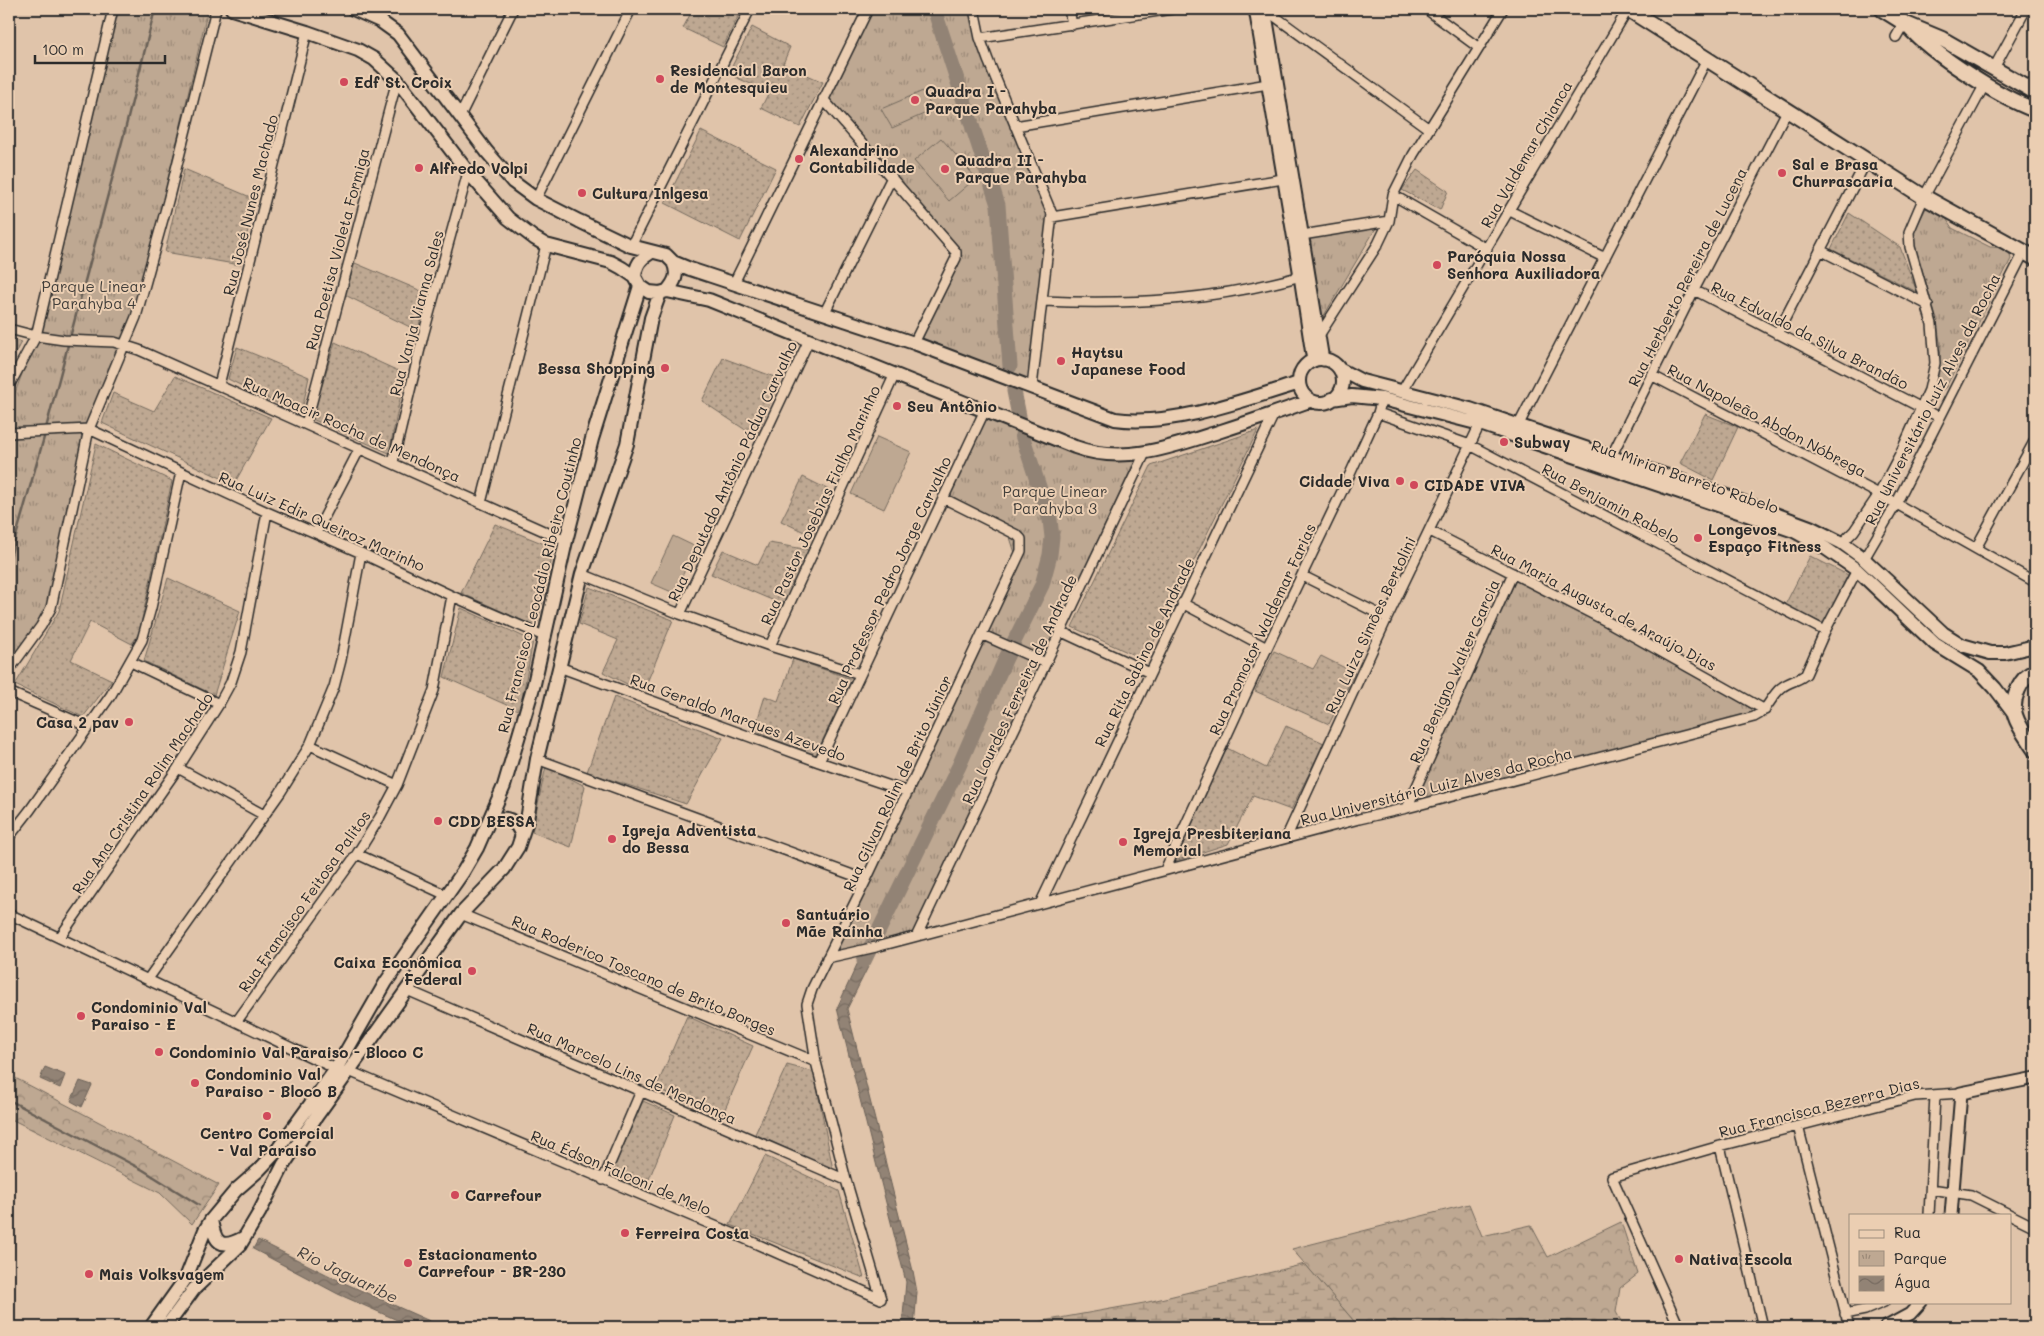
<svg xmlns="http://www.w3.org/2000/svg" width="2044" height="1336" font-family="Mali,sans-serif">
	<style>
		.grass { fill: url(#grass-dots); stroke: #746a5e }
		.forest { fill: url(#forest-crowns); stroke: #746a5e }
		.wetland { fill: url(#wetland-marsh); stroke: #746a5e }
		.park { fill: url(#park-tufts); stroke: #746a5e }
		.pitch { fill: #bea892; stroke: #746a5e }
		.water { fill: url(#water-waves); stroke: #696057 }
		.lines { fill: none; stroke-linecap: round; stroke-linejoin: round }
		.stream { stroke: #696057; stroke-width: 2.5 }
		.river { stroke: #928375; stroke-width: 15 }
		.minor-casing { stroke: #2b2b2b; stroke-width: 12 }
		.tertiary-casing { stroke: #2b2b2b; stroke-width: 15 }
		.secondary-casing { stroke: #2b2b2b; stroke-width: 16 }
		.primary-casing { stroke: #2b2b2b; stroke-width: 18 }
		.minor { stroke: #ebceb2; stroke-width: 9 }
		.tertiary { stroke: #ebceb2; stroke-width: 11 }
		.secondary { stroke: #ebceb2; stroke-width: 12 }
		.primary { stroke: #ebceb2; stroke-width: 14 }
		.poi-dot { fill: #d1495b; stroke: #ebceb2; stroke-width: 2 }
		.labels { text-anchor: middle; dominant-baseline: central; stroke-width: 4; stroke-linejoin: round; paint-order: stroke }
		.poi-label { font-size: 15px; font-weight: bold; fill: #2b2b2b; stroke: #ebceb2; text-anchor: start }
		.street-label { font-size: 15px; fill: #2b2b2b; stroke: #ebceb2 }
		.park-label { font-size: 15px; fill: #413e3a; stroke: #ebceb2 }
		.water-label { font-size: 16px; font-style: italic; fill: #45413e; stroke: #ebceb2 }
	</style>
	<defs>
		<pattern id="grass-dots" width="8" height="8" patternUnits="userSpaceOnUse" patternTransform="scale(1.25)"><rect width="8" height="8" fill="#bea892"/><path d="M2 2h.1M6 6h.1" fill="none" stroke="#9b8977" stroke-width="1.8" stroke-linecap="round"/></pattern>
		<pattern id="forest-crowns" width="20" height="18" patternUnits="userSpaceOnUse" patternTransform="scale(1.25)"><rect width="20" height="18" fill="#bea892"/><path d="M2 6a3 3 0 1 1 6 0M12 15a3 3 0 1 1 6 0" fill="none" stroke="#9b8977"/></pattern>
		<pattern id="wetland-marsh" width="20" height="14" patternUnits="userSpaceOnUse" patternTransform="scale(1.25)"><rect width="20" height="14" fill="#bea892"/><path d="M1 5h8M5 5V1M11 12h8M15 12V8" fill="none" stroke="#9b8977"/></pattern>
		<pattern id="park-tufts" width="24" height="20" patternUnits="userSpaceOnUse" patternTransform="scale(1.25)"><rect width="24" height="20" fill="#bea892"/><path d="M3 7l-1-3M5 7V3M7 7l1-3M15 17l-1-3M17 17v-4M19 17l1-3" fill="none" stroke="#9b8977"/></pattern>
		<pattern id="water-waves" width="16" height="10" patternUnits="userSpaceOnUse" patternTransform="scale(1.25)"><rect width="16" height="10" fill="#928375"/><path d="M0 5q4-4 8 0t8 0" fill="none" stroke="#776b60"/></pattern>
	</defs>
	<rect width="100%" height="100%" fill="#e0c4aa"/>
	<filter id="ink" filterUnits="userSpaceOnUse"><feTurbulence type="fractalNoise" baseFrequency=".02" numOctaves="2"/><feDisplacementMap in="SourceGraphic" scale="10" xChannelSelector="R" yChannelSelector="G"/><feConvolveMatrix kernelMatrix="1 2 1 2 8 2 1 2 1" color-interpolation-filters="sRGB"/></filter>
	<g filter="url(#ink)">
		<path class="grass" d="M693 9H742L723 47 683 28Z
			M752 27 790 47 783 64 823 82 800 127 761 108 769 92 728 74Z
			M701 131 776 168 740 241 665 203Z
			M184 169 255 199 240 265 165 252Z
			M1417 170 1448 191 1440 210 1402 190Z
			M1849 213 1900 247 1917 292 1831 249Z
			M355 263 426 293 418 331 345 295Z
			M9 338 21 342 9 365Z
			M335 342 405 374 389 453 312 419Z
			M237 347 309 377 301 415 228 379Z
			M723 358 780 379 756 437 702 401Z
			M175 376 271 418 234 484 102 423 113 393 154 411Z
			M1705 414 1738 427 1713 480 1680 463Z
			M1258 430 1145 660 1072 627 1151 466Z
			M96 444 172 481 139 633 132 644 90 622 71 660 112 680 83 717 15 685 59 611Z
			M803 477 843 497 821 540 781 521Z
			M495 524 554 548 537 627 461 593Z
			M769 543 810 550 786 606 711 574 723 550 758 565Z
			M1810 556 1848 575 1824 624 1785 605Z
			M168 578 240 611 214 695 144 661Z
			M589 587 673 620 643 692 603 672 618 640 579 624Z
			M461 608 533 641 520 711 444 677Z
			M1274 651 1313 669 1321 656 1355 673 1329 724 1255 691Z
			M793 659 852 679 815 756 754 731 765 696 778 701Z
			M614 697 723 738 686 804 587 772Z
			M1286 726 1324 743 1291 810 1253 796 1228 844 1175 861 1227 748 1266 768Z
			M546 766 585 786 571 847 532 832Z
			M687 1016 753 1046 721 1118 656 1088Z
			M787 1065 814 1072 833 1170 755 1134Z
			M643 1101 675 1115 645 1189 610 1177Z
			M765 1156 839 1191 864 1278 730 1225Z"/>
		<path class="forest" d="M9 1075 21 1081 219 1185 192 1224 160 1193 9 1118Z
			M1469 1204 1482 1236 1531 1225 1548 1257 1621 1222 1638 1274 1620 1288 1616 1312 1621 1321 1622 1327H1359L1292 1249Z"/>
		<path class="wetland" d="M1305 1264 1359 1327H1034L1032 1323 1144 1303Z"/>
		<path class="park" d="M117 9H208L136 317 89 429 47 616 9 670V409L36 336Z
			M868 9H976L980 35 1052 215 1030 385 915 343 960 252 823 98Z
			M1927 206 1944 215 1952 228 1990 247 2008 248 2011 259 1946 387 1940 392 1936 390 1941 348 1936 317 1912 236Z
			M1379 223 1319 324 1309 237Z
			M985 410 1088 452 1138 454 916 931 828 955 1016 556 1007 528 950 495 986 420Z
			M1519 573 1759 713 1411 806Z"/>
		<path class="pitch" d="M923 91 933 110 892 128 881 109Z
			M941 138 976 178 949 201 914 161Z
			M877 437 911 452 884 509 851 494Z
			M673 536 696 547 674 593 651 583Z"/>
		<path class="water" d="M881 941 847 1009 913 1271 917 1292 914 1327H902L906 1282 837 1008 866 945Z
			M45 1067 65 1075 60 1088 40 1079Z
			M80 1081 92 1085 82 1107 71 1101Z
			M258 1240 342 1282 443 1327H413L338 1294 253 1249Z"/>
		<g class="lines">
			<path class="stream" d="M46 428 124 134 155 9
				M9 561 45 434
				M9 1100 143 1170 199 1205"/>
			<path class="river" d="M934 9 998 205 1010 366
				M1014 391 1019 416
				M864 961 959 766 1005 660 1042 585 1050 555 1052 537 1050 520 1022 435"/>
			<g class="minor-casing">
				<path id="minor" d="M974 9 980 38 988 60 1052 214 1032 387
					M1069 9 1072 25
					M1426 9 1479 48
					M1266 10 1429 129
					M380 21 386 9
					M1896 37 1904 23
					M980 38 1172 9
					M1994 68 2026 9
					M823 99 956 252V258L914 343
					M460 116 513 9
					M1015 126 1274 83
					M1393 195 1487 249
					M536 199 631 9
					M1510 211 1605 258
					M1052 217 1289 178
					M1296 236 1389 221
					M631 246 750 9
					M1820 250 1928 305
					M734 283 868 9
					M1694 290 1939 417
					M1043 301C1134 305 1217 300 1305 275
					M825 312 892 177
					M9 329 36 336 64 340 114 342 139 350 566 541
					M1777 334 1867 160
					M1318 337 1378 244 1389 221 1393 195 1413 155 1503 9
					M1651 375 1879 494 2035 582
					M219 385 307 32
					M9 386 36 336 113 9
					M1402 391 1628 9
					M1378 413 1470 445 1825 631
					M306 424 397 80
					M1518 426 1707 59
					M9 433 89 429 267 512 361 553 452 596 546 637
					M1611 457 1694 290 1788 109
					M393 462 423 336 468 172
					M481 503 546 245
					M1430 531 1608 622 1765 710
					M316 533 360 448
					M1842 543 1854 531 1879 494 1901 452 1929 390 1935 363 1932 324 1910 247 1909 232 1924 197 1985 84
					M1976 548 2035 440
					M1864 559 1896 504 2024 252
					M582 574 680 614 770 646 860 674
					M1303 576 1387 618
					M1182 603 1267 648
					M680 614 809 340
					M1062 632 1150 673
					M983 635 1046 663
					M770 646 894 376
					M131 662 219 704
					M559 667 819 762 908 792
					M9 670 41 626 51 608 89 429 136 317 168 201 216 9
					M9 692 89 727
					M310 745 397 785
					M537 759 866 880
					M819 762 985 410
					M178 768 264 815
					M1407 808 1513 573
					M9 837 30 810 111 695 142 640 151 608 181 472
					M1286 838 1387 618 1480 424
					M357 854 446 895
					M1165 870 1267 648 1345 485 1378 413 1382 399
					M1041 902 1274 414
					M9 914 336 1069
					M461 914 816 1062
					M917 935 1145 453
					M60 937 178 768 219 704 231 682 241 652 267 512
					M827 958 876 947 1359 819 1407 808 1754 717C1768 711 1770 697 1781 688 1789 681 1799 681 1806 674L1825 631 1857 570
					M148 979 280 793 310 745 334 687 341 660 361 553
					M407 990 846 1180
					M237 1021 357 854 380 817 397 785 434 690 452 596
					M349 1071 741 1237 881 1299
					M1798 1126 1849 1327
					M1720 1146 1763 1327
					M603 1180 641 1091
					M1931 1189 1971 1195 2035 1227
					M1929 1215 1935 1095
					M881 1299 846 1180 816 1062 807 1004 812 989 866 880 1021 551V539L1017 535 943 498
					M1845 1314 1865 1310 1884 1302
					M1679 1327 1612 1177 1720 1146 1915 1096 1961 1093"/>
			</g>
			<g class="tertiary-casing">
				<path id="tertiary" d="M1255 9 1300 276 1313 361
					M1265 9 1323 360
					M1951 1215 1961 1093 2035 1078
					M1886 1327 1910 1314 1921 1302"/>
			</g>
			<g class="secondary-casing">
				<path id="secondary" d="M232 9 307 32 358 50 374 59 397 80 468 172 508 218 534 238 546 245 611 262 622 268 635 277 640 286 649 292 660 293 667 291 709 300 1075 447C1124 465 1171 447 1218 432 1249 422 1279 412 1309 401
					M353 9 380 21 398 34 487 152 513 182 536 199 579 221 631 246 666 255 673 262 690 269 914 343 1115 419C1171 427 1245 400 1299 383
					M635 277C636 265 640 259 650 253
					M667 291C675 282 679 274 673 262
					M1299 381a22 22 0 1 1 44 0a22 22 0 1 1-44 0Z
					M1341 370 1362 381 1470 409 1727 496 1810 527 1842 543 1864 559 1943 633 1962 645 1990 653H2005L2035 646
					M1332 399 1352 396 1382 399 1480 424 1794 531 1825 548 1857 570 1935 644 1979 671 1995 688 2014 713
					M490 820C507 816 516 819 522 836
					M211 1220C215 1243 220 1250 243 1238
					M151 1327 186 1278 205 1230 211 1220 236 1190 259 1170 275 1153 336 1069 386 982 463 872 477 848 504 786 534 684 566 541 592 439 640 286
					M166 1327 194 1289 240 1245 259 1213 284 1164 318 1114 461 914 504 869 518 847 527 820 537 759 582 574 627 444 651 318 660 293"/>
			</g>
			<g class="primary-casing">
				<path id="primary" d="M1628 9 1924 197 2035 258
					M1882 9 1906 24 1942 39 2035 92
					M1907 25C1932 54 1999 97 2035 110
					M2035 672C2020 677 2011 700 2015 715 2019 728 2028 739 2035 750"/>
			</g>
			<use href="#minor" class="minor"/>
			<use href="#tertiary" class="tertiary"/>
			<use href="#secondary" class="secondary"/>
			<use href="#primary" class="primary"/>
		</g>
	</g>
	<g class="poi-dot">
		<circle cx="660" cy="79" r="5"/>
		<circle cx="344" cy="82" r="5"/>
		<circle cx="915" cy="100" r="5"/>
		<circle cx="799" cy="159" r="5"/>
		<circle cx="419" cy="168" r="5"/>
		<circle cx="945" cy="169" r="5"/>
		<circle cx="1782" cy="173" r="5"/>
		<circle cx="582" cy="193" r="5"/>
		<circle cx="1437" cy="265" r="5"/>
		<circle cx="1061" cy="361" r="5"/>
		<circle cx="665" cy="368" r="5"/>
		<circle cx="897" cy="406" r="5"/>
		<circle cx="1504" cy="442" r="5"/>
		<circle cx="1400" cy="481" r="5"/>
		<circle cx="1414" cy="485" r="5"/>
		<circle cx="1698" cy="538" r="5"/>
		<circle cx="129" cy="722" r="5"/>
		<circle cx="438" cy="821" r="5"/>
		<circle cx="612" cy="839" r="5"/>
		<circle cx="1123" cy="842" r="5"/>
		<circle cx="786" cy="923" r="5"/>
		<circle cx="472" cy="971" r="5"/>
		<circle cx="81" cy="1016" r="5"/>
		<circle cx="159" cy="1052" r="5"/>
		<circle cx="195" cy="1083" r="5"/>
		<circle cx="267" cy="1116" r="5"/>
		<circle cx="455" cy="1195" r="5"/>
		<circle cx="625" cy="1233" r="5"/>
		<circle cx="1679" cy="1259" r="5"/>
		<circle cx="408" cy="1263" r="5"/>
		<circle cx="89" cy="1274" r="5"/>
	</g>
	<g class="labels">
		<g class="poi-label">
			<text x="670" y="70">Residencial Baron<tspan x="670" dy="17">de Montesquieu</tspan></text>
			<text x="354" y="82">Edf St. Croix</text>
			<text x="925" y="91">Quadra I -<tspan x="925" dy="17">Parque Parahyba</tspan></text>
			<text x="809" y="150">Alexandrino<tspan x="809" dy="17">Contabilidade</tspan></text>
			<text x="955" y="160">Quadra II -<tspan x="955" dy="17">Parque Parahyba</tspan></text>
			<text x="1792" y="164">Sal e Brasa<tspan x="1792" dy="17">Churrascaria</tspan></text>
			<text x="429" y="168">Alfredo Volpi</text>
			<text x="592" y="193">Cultura Inlgesa</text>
			<text x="1447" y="256">Paróquia Nossa<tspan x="1447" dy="17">Senhora Auxiliadora</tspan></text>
			<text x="1071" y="352">Haytsu<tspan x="1071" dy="17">Japanese Food</tspan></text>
			<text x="655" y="368" text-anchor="end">Bessa Shopping</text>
			<text x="907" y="406">Seu Antônio</text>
			<text x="1514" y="442">Subway</text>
			<text x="1390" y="481" text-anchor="end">Cidade Viva</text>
			<text x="1424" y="485">CIDADE VIVA</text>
			<text x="1708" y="529">Longevos<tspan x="1708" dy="17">Espaço Fitness</tspan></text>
			<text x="119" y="722" text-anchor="end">Casa 2 pav</text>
			<text x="448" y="821">CDD BESSA</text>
			<text x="622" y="830">Igreja Adventista<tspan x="622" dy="17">do Bessa</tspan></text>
			<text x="1133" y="833">Igreja Presbiteriana<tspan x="1133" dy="17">Memorial</tspan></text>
			<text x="796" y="914">Santuário<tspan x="796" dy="17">Mãe Rainha</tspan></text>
			<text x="462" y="962" text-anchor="end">Caixa Econômica<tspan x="462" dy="17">Federal</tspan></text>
			<text x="91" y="1007">Condominio Val<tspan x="91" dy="17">Paraiso - E</tspan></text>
			<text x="169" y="1052">Condominio Val Paraiso - Bloco C</text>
			<text x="205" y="1074">Condominio Val<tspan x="205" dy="17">Paraiso - Bloco B</tspan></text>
			<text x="267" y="1133" text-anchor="middle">Centro Comercial<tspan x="267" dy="17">- Val Paraiso</tspan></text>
			<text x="465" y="1195">Carrefour</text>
			<text x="635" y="1233">Ferreira Costa</text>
			<text x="418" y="1254">Estacionamento<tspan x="418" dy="17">Carrefour - BR-230</tspan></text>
			<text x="1689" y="1259">Nativa Escola</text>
			<text x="99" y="1274">Mais Volksvagem</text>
		</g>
		<g class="street-label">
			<text transform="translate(1526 154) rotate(-60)">Rua Valdemar Chianca</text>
			<text transform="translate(250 205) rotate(-76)">Rua José Nunes Machado</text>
			<text transform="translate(337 249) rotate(-75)">Rua Poetisa Violeta Formiga</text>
			<text transform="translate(1687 277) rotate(-63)">Rua Herberto Pereira de Lucena</text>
			<text transform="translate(416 313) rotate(-75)">Rua Vanja Vianna Sales</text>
			<text transform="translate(1810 335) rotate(27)">Rua Edvaldo da Silva Brandão</text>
			<text transform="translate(1932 399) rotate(-63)">Rua Universitário Luiz Alves da Rocha</text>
			<text transform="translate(1767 420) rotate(28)">Rua Napoleão Abdon Nóbrega</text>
			<text transform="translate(352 429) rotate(24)">Rua Moacir Rocha de Mendonça</text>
			<text transform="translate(732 471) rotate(-65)">Rua Deputado Antônio Pádua Carvalho</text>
			<text transform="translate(1685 476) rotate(19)">Rua Mirian Barreto Rabelo</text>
			<text transform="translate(1611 503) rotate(28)">Rua Benjamin Rabelo</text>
			<text transform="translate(820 505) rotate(-65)">Rua Pastor Josebias Fialho Marinho</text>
			<text transform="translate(322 521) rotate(24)">Rua Luiz Edir Queiroz Marinho</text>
			<text transform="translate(889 580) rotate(-65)">Rua Professor Pedro Jorge Carvalho</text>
			<text transform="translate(539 585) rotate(-76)">Rua Francisco Leocádio Ribeiro Coutinho</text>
			<text transform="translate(1604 607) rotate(28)">Rua Maria Augusta de Araújo Dias</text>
			<text transform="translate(1370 625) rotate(-65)">Rua Luiza Simões Bertolini</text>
			<text transform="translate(1262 629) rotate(-65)">Rua Promotor Waldemar Farias</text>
			<text transform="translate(1144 652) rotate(-64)">Rua Rita Sabino de Andrade</text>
			<text transform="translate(1454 671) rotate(-66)">Rua Benigno Walter Garcia</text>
			<text transform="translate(1019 689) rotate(-65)">Rua Lourdes Ferreira de Andrade</text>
			<text transform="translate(738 717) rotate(20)">Rua Geraldo Marques Azevedo</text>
			<text transform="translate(897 783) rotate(-65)">Rua Gilvan Rolim de Brito Júnior</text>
			<text transform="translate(1436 786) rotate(-14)">Rua Universitário Luiz Alves da Rocha</text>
			<text transform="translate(142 793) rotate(-56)">Rua Ana Cristina Rolim Machado</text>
			<text transform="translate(304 901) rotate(-55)">Rua Francisco Feitosa Palitos</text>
			<text transform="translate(644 975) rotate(23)">Rua Roderico Toscano de Brito Borges</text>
			<text transform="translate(632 1073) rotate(24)">Rua Marcelo Lins de Mendonça</text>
			<text transform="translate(1819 1107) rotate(-14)">Rua Francisca Bezerra Dias</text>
			<text transform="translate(621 1172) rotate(23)">Rua Édson Falconi de Melo</text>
		</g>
		<g class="park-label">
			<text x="94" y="286">Parque Linear<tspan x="94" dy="17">Parahyba 4</tspan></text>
			<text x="1055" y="491">Parque Linear<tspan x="1055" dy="17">Parahyba 3</tspan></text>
		</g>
		<g class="water-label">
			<text transform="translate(348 1274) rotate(26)">Rio Jaguaribe</text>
		</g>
	</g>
	<rect width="2044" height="1336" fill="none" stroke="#ebceb2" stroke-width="30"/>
	<rect x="15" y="15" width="2014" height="1306" fill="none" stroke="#2b2b2b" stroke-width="2" filter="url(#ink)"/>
	<rect x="1849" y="1214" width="162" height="90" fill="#ebceb2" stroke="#9e8d7c"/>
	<rect x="1859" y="1230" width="25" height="8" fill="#ebceb2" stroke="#9e8d7c"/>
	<text x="1894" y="1238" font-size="15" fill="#2b2b2b">Rua</text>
	<rect x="1859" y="1251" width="25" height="15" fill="url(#park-tufts)" stroke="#9e8d7c"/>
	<text x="1894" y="1264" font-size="15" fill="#2b2b2b">Parque</text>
	<rect x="1859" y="1276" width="25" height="15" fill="url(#water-waves)" stroke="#9e8d7c"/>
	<text x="1894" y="1288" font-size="15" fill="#2b2b2b">Água</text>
	<path d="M35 55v8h130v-8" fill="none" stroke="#2b2b2b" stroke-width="2.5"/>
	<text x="42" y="55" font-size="15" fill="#2b2b2b" stroke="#ebceb2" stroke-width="4" paint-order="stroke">100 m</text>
</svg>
